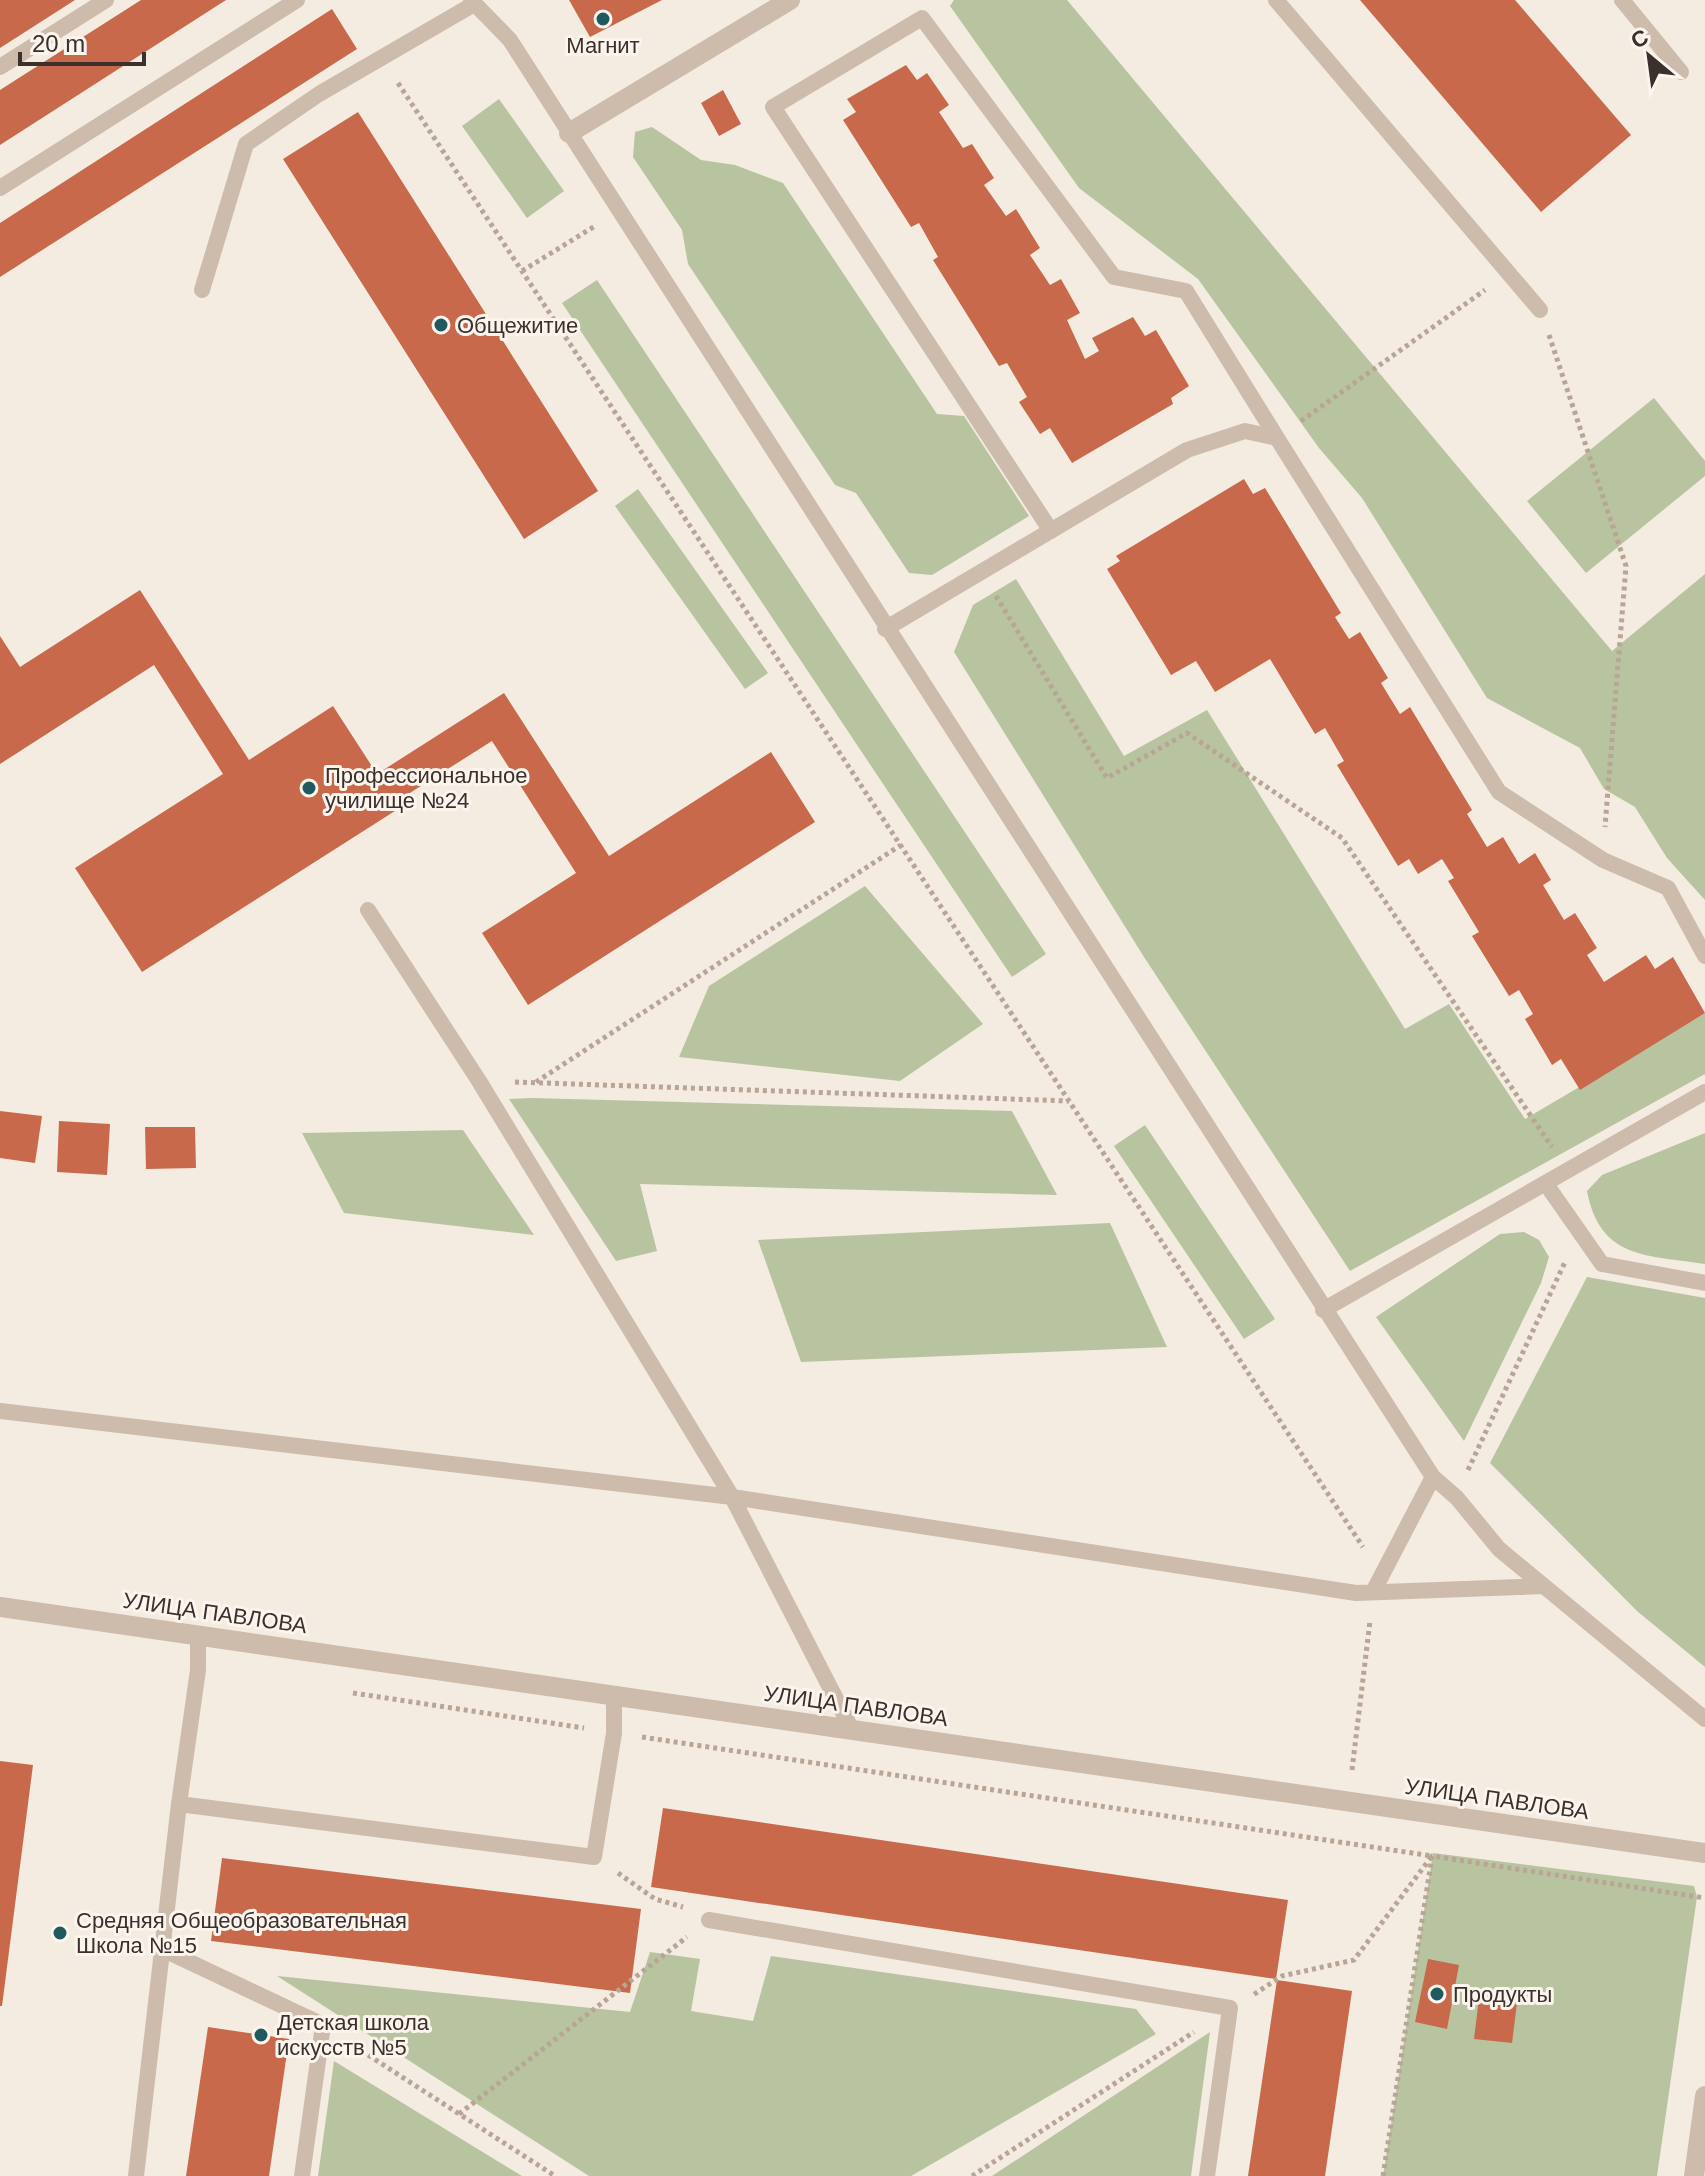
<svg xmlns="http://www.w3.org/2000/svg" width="1705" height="2176" font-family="Helvetica,sans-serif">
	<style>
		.green { fill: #b8c4a0 }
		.building { fill: #c8694b }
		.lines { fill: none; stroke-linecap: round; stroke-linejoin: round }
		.path { stroke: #b9a596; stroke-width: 5; stroke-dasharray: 4 4; stroke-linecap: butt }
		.lane { stroke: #cdbbac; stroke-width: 16 }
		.street { stroke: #cdbbac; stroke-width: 20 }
		.poi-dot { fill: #1f5a5e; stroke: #fbf5ee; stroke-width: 3 }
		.labels { text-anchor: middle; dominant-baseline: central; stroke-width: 6; stroke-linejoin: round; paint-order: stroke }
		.poi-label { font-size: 22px; fill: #3b302b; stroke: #fbf5ee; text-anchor: start }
		.street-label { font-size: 22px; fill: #3b302b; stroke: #fbf5ee }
	</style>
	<rect width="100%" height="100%" fill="#f4ebe1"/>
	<path class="green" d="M954 0H1067L1612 651 1705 574V900L1667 858 1635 807 1604 789 1580 748 1487 698 1362 498 1319 448 1198 279 1079 188 950 6Z
		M499 99 564 191 527 218 462 126Z
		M652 127 701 160 735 165 783 183 937 414 964 416 1029 516 932 575 909 573 856 493 835 485 688 264 682 230 633 157 635 132Z
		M597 280 1046 954 1012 977 562 303Z
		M1654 398 1705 461V476L1586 573 1527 501Z
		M638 489 768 673 745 689 615 506Z
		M1016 579 1124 756 1207 710 1405 1029 1449 1004 1525 1119 1705 1013V1074L1350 1271 1144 957 954 652 973 605Z
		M865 886 983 1024 900 1081 679 1057 709 986Z
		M532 1098 1012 1111 1057 1195 640 1184 657 1251 616 1261 509 1099Z
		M1145 1125 1275 1319 1244 1339 1114 1146Z
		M463 1130 534 1235 344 1213 302 1133Z
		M1705 1133V1264C1648 1255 1600 1260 1587 1191L1602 1175Z
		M1110 1223 1167 1347 801 1362 758 1240Z
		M1524 1232 1539 1240 1549 1257 1541 1283 1464 1441 1376 1317 1500 1234Z
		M1587 1277 1705 1298V1667L1637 1611 1490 1463Z
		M1433 1853 1694 1886 1697 1897 1657 2176H1383Z
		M650 1952 700 1959 691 2011 753 2021 771 1956 1136 2009 1156 2034 911 2176H589L277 1976 630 2012Z
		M1210 2032 1191 2176H992Z
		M334 2061 522 2176H318Z"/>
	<path class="building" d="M0 0H75L0 48Z
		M141 0H226L0 145V90Z
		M569 0H662L590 37Z
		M1360 0H1515L1631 135 1541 212Z
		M332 9 357 49 0 277V223Z
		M906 65 917 80 927 73 949 105 939 112 963 148 972 144 994 178 984 185 1006 216 1016 209 1040 248 1030 255 1050 285 1061 279 1080 313 1067 320 1085 359 1099 351 1092 338 1133 317 1145 336 1156 330 1189 386 1171 398 1173 404 1072 463 1050 428 1040 434 1019 402 1027 397 1007 363 999 366 933 260 938 257 919 223 911 227 843 120 856 112 847 99Z
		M723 90 741 124 719 136 701 103Z
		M358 112 598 491 524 539 283 159Z
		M1244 479 1253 494 1265 488 1341 613 1335 617 1349 639 1360 632 1388 678 1381 683 1400 714 1410 707 1472 810 1467 814 1487 847 1503 837 1519 864 1535 853 1551 880 1543 885 1564 920 1575 913 1597 948 1587 955 1604 982 1646 955 1655 969 1673 957 1705 1013 1580 1090 1561 1059 1552 1065 1525 1019 1533 1014 1519 990 1509 996 1472 936 1479 932 1448 881 1454 878 1442 859 1418 874 1409 859 1398 866 1337 765 1344 761 1325 728 1315 734 1270 659 1215 692 1196 661 1171 675 1107 569 1120 561 1116 556Z
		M140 590 249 760 333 706 377 774 504 693 609 856 771 752 815 822 528 1005 482 933 576 873 492 741 394 803 398 809 142 972 75 868 223 774 154 665 0 764V636L20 667Z
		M0 1111 42 1116 35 1163 0 1158Z
		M59 1121 110 1124 107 1175 57 1172Z
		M145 1127H195L196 1168 146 1169Z
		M0 1761 33 1765 2 2006H0Z
		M663 1808 1288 1900 1276 1979 651 1887Z
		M222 1858 641 1909 630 1993 211 1941Z
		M1428 1959 1459 1965 1447 2029 1415 2022Z
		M1277 1980 1352 1991 1325 2176H1248Z
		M1480 1990 1518 1995 1512 2043 1474 2039Z
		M208 2027 289 2039 269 2176H186Z"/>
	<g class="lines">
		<path class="path" d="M398 83 1363 1547
			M522 271 595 226
			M1549 335 1626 566 1605 827
			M1301 421 1485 290
			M996 596 1107 778 1187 733 1342 838 1552 1147
			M515 1082 1069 1101
			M536 1082 901 845
			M1468 1470 1565 1262
			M353 1693 584 1728
			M642 1737 1432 1856 1354 1960 1282 1976 1253 1995
			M1352 1770 1370 1621
			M618 1873 655 1899 683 1907
			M348 2042 555 2176
			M459 2114 687 1937
			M972 2176 1194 2032
			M1383 2176 1432 1856 1705 1898"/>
		<path class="lane" d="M471 0 510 40 1433 1477 1457 1498 1499 1549 1705 1719
			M1276 0 1540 310
			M1622 0 1681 72
			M0 67 106 0
			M0 188 297 0
			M202 290 246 144 319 94 474 4
			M1051 531 773 107 922 18 1114 277 1186 291 1277 438
			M885 629 1187 450 1245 431 1277 438 1499 792 1603 860 1668 888 1705 956
			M368 910 479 1081 732 1497 852 1730
			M1546 1184 1602 1264 1705 1283
			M1323 1310 1705 1092
			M0 1411 732 1497 1356 1593 1544 1586
			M1373 1592 1433 1477
			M179 1804 594 1857 614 1733V1696
			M709 1920 1230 2008 1207 2176
			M162 1949 323 2025 302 2176
			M136 2176 179 1804 198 1670V1635"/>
		<path class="street" d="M569 133 790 0
			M0 1607 1705 1853
			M1694 2176 1705 2096"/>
	</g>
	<g class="poi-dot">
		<circle cx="603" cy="19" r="8"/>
		<circle cx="441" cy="325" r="8"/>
		<circle cx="309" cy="788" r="8"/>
		<circle cx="60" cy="1933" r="8"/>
		<circle cx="1437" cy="1994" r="8"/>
		<circle cx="261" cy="2035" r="8"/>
	</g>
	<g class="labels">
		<g class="poi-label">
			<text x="603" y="45" text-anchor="middle">Магнит</text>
			<text x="457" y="325">Общежитие</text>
			<text x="325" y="775">Профессиональное<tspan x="325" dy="25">училище №24</tspan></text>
			<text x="76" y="1920">Средняя Общеобразовательная<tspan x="76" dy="25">Школа №15</tspan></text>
			<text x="1453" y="1994">Продукты</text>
			<text x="277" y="2022">Детская школа<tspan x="277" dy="25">искусств №5</tspan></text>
		</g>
		<g class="street-label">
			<text transform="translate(215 1613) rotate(8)">УЛИЦА ПАВЛОВА</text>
			<text transform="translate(856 1706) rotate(8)">УЛИЦА ПАВЛОВА</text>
			<text transform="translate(1497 1799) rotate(8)">УЛИЦА ПАВЛОВА</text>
		</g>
	</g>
	<g transform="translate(1649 56) rotate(331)" stroke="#fbf5ee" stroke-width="6" paint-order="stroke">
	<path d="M0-6L14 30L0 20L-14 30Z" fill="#3b302b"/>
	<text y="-12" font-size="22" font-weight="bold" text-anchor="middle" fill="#3b302b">С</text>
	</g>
	<path d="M20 52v12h124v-12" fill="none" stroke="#3b302b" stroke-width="4"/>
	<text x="32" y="52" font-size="24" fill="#3b302b" stroke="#fbf5ee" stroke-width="6" paint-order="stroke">20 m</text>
</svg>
